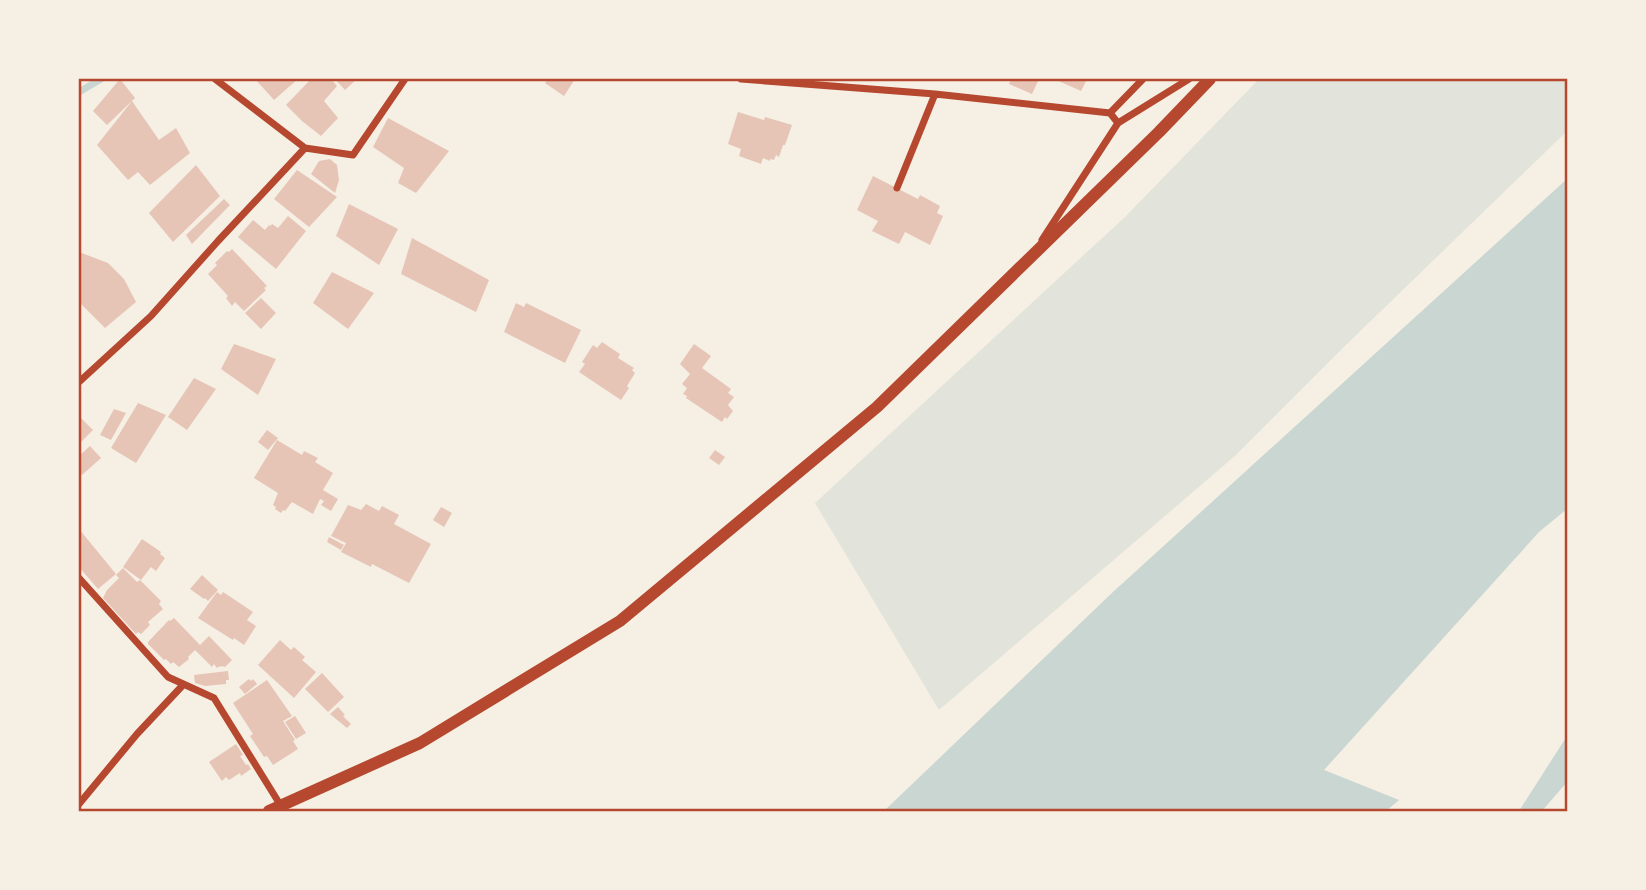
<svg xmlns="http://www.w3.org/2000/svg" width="1646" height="890" font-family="'PT Sans',sans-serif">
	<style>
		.green { fill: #e2e4dc }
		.water { fill: #c9d6d2 }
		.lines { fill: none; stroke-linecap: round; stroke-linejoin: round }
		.stream { stroke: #c9d6d2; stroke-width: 7 }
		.building { fill: #e6c5b7 }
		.minor { stroke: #b5482f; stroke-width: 7 }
		.secondary { stroke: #b5482f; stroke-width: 12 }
		.neatline { fill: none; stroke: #b5482f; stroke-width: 2.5 }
	</style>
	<rect width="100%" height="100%" fill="#f6efe4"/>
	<path class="green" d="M1259 79H1567V131L1348 343 1236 455 939 710 815 503 1125 217Z"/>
	<path class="water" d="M1567 179V509L1539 532 1324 770 1399 800 1386 811H884L1113 592Z
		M1567 736V782L1542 811H1519Z"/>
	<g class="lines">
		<path class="stream" d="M79 92 101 79"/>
	</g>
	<path class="building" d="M120 79 135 98 107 125 93 111Z
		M255 79H298L274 100Z
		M311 79H331L337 86 324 101 338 118 321 136 302 121 286 105Z
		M335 79H357L345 90Z
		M548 79H575L564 96 545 83Z
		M1011 79H1039L1032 94 1009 84Z
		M1054 79H1087L1081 91Z
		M132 101 159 140 176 128 190 153 150 185 138 172 128 180 97 145Z
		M738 112 764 120 765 117 792 125 785 145H783L779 157 776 155 774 160 770 159V161L763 158 761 164 739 156 741 149 728 144Z
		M388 118 449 151 416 193 398 183 404 168 373 147Z
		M330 159 337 165 339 180 335 193 311 174 319 161Z
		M196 165 220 196 173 242 149 213Z
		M297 170 337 197 309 227 274 199Z
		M873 176 918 199 920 195 940 206 937 213 943 216 930 245 905 232 899 244 872 231 878 221 857 210Z
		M224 199 230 205 192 244 186 235Z
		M349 204 398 229 379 265 336 236Z
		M288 216 306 231 276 269 238 237 253 220 265 230 269 225 270 226 272 224 278 228Z
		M412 238 489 280 476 312 401 274Z
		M232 249 267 286 264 288 266 290 244 311 235 302 232 306 226 298 228 296 208 274 217 265 215 263 227 251 229 252Z
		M79 252 108 263 124 279 136 302 105 328 79 302Z
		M332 272 374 293 348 329 313 303Z
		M261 298 276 313 261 329 245 313Z
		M516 303 524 307 526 303 581 330 565 363 504 332Z
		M602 342 620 354 618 358 634 368 632 370 635 373 627 386 629 388 621 400 579 372 585 364 582 362 593 345 597 348Z
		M234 344 276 359 258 395 221 369Z
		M694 344 711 356 702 368 731 389 728 393 734 397 728 405 733 411 727 419 725 417 722 422 686 398 687 396 683 394 687 388 682 384 690 374 680 364Z
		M194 378 216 389 187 430 168 417Z
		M138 403 166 415 136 463 111 448Z
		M114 409 126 413 111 440 100 435Z
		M79 416 93 430 79 444Z
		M267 430 278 438 268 450 258 442Z
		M277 440 302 455 304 451 318 458 315 462 333 473 323 490 338 499 331 511 321 505 324 501 320 499 313 514 292 502 285 511 283 510 281 513 275 509 276 507 273 505 278 493 254 478Z
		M90 446 101 458 82 475 79 472V456Z
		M715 450 725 457 719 465 709 458Z
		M366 504 379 511 382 506 399 515 394 524 431 544 409 583 372 564 371 567 341 552 346 543 331 536 348 505 361 510Z
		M441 507 452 513 444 527 433 520Z
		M79 529 116 574 98 589 79 567Z
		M329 537 344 545 341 550 327 542Z
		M142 539 161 552 160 554 165 558 156 571 151 567 141 580 123 567Z
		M123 568 137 582 140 580 161 601 159 604 163 609 148 622 150 625 141 634 138 632 136 634 103 598 107 590 119 578 116 575Z
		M202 575 218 590 208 601 205 598 204 599 190 589Z
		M217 592 221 595 223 592 253 612 247 620 256 626 244 645 234 638 233 640 198 618Z
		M174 618 200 645 209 636 232 660 225 667 222 666 221 667 220 666 217 668 214 664 212 667 195 650 188 657 189 659 179 667 173 662 171 664 166 659 164 660 148 644V642L169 620 170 621Z
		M280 640 291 650 294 647 305 657 302 660 316 672 294 698 258 665Z
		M228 671 229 680H226V684L205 686 195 683 194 675Z
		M322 673 344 697 328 712 305 689Z
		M249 679 251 681 253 679 257 684 245 694 239 687Z
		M267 680 292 716 283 721 295 740 293 741 298 749 273 765 267 756 264 757 250 736 253 734 233 703Z
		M338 707 345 715 343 716 351 724 347 728 330 714Z
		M295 716 306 733 296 739 285 722Z
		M236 744 243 755 240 756 246 765 248 764 251 769 241 776 240 773 229 780 226 777 222 781 209 762Z"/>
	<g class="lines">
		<path class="minor" d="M215 79 305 148 353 155 405 79
			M741 79 935 94 1110 113 1118 123 1189 79
			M1110 113 1143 79
			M897 188 935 94
			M1042 240 1118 123
			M79 382 151 316 218 241 305 148
			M79 578 168 677 214 698 281 806
			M79 804 137 734 183 685"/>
		<path class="secondary" d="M269 811 420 743 620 621 877 407 1159 132 1210 79"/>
	</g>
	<rect width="1646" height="890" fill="none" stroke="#f6efe4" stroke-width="161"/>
	<rect x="80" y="80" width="1486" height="730" class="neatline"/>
</svg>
